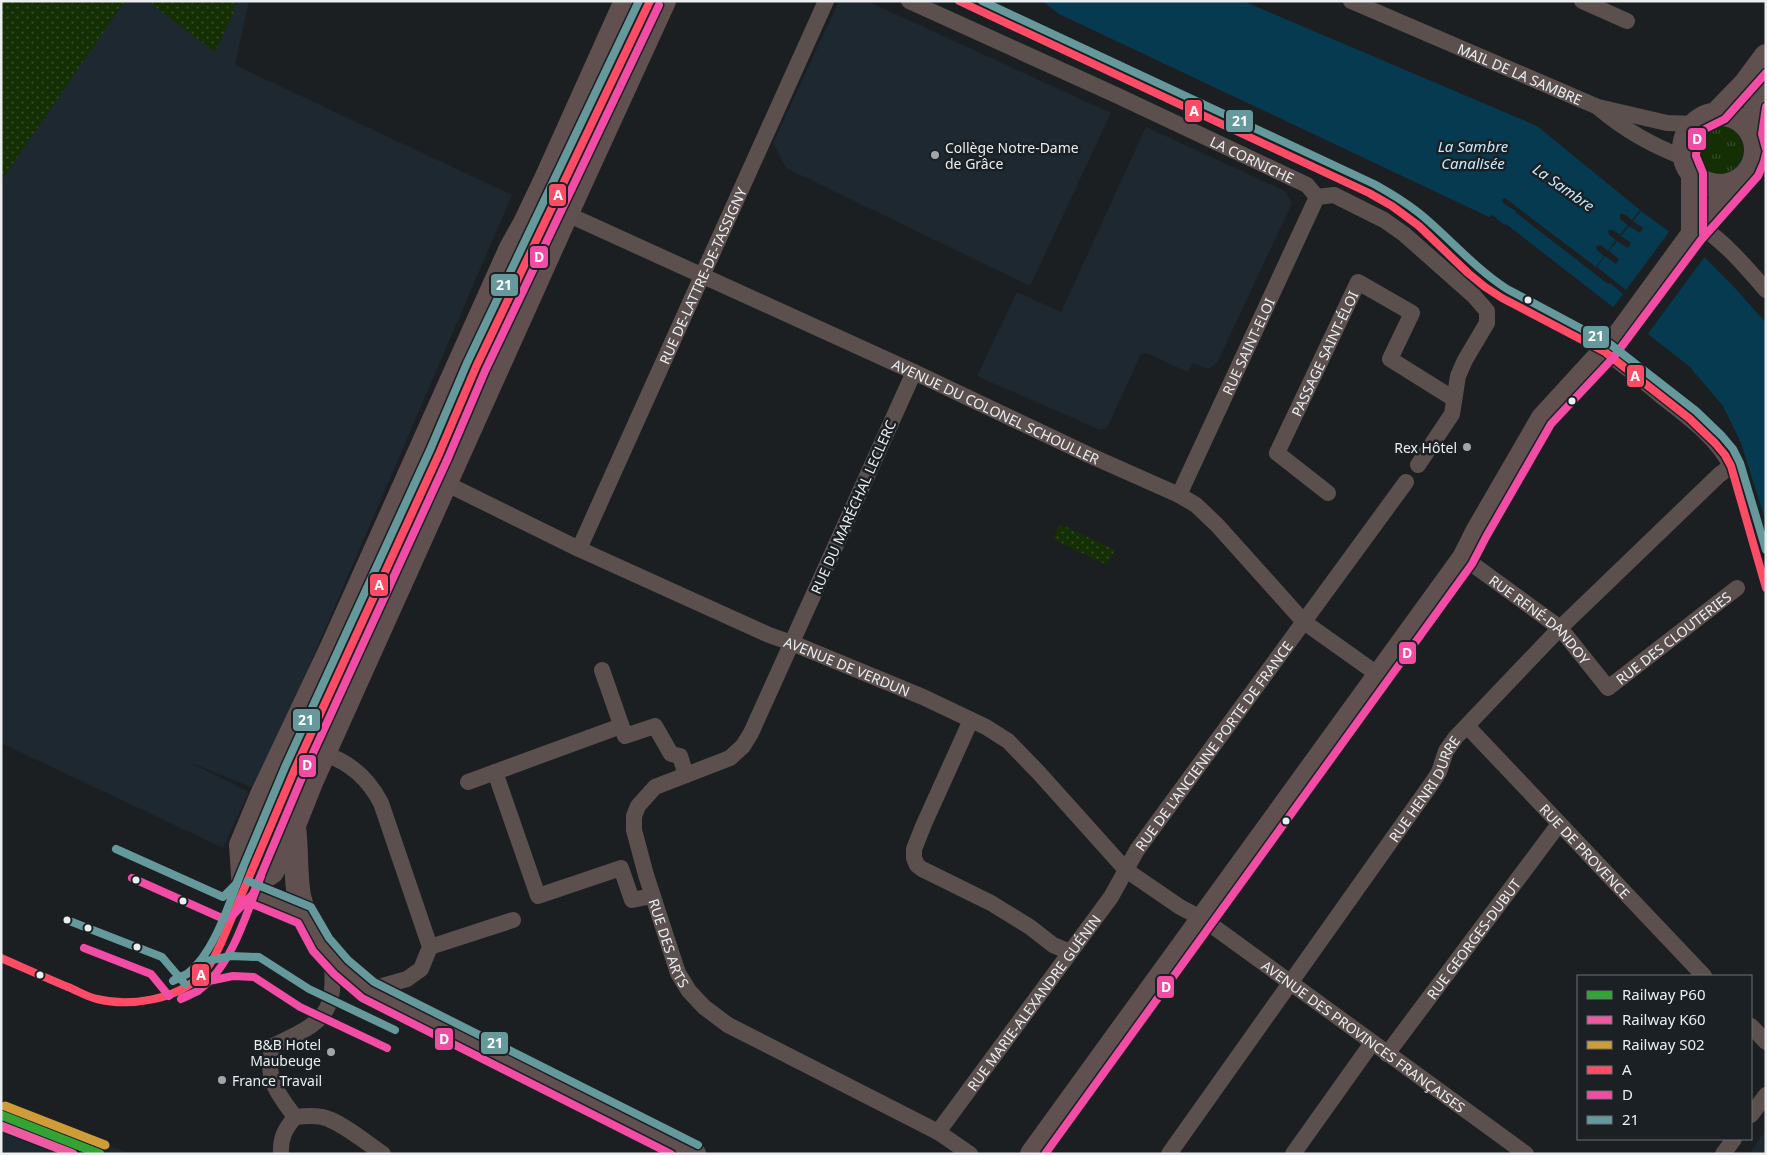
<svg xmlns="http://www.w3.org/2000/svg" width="1767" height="1155" font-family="'Noto Sans',sans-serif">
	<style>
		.built { fill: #1e2830 }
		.grass { fill: url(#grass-tufts) }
		.park { fill: url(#park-dots) }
		.water { fill: #063a50 }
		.pier { fill: #1c1f22 }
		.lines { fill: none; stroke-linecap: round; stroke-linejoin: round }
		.street { stroke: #5c504f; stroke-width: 16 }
		.secondary { stroke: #615050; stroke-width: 24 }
		.bus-1-casing { stroke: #1a2024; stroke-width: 11 }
		.bus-2-casing { stroke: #1a2024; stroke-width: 11 }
		.bus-3-casing { stroke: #1a2024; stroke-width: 11 }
		.bus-1 { stroke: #ff4c66; stroke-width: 8 }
		.bus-2 { stroke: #f34ca4; stroke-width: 8 }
		.bus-3 { stroke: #66999b; stroke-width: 8 }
		.rail-1-casing { stroke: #1a2024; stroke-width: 12 }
		.rail-2-casing { stroke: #1a2024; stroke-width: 12 }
		.rail-3-casing { stroke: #1a2024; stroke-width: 12 }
		.rail-1 { stroke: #33a333; stroke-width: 9 }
		.rail-2 { stroke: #ec5aa2; stroke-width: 9 }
		.rail-3 { stroke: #cf9d38; stroke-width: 9 }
		.poi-dot { fill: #a2a6a8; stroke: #1a2024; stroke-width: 2 }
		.bus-dot { fill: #eaeef0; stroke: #1a2024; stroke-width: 2 }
		.labels { text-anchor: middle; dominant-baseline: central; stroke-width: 5; stroke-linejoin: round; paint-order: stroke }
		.street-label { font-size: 14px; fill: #eaeef0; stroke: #1a2024 }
		.poi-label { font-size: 14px; fill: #eaeef0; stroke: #1a2024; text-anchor: start }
		.water-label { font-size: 15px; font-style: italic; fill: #c7eafe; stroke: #1a2024 }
		.line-badge { stroke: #1a2024; stroke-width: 2 }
		.badge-label { font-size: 14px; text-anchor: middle; font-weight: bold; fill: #fff }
	</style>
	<defs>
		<pattern id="grass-tufts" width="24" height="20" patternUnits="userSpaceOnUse" patternTransform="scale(1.25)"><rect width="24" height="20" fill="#152f05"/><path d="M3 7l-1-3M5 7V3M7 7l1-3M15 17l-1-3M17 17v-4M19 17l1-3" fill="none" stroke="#374d2a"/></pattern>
		<pattern id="park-dots" width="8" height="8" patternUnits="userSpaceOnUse" patternTransform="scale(1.25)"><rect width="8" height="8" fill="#152f05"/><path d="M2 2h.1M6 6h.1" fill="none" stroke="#374d2a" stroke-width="1.8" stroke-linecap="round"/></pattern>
	</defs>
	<rect width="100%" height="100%" fill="#1c1f22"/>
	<path class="built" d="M1 1H249L235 65 512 195 256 789 189 762 249 792 223 848 1 743Z
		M839 1H867L1111 113 1030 286 786 168 773 143Z
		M1146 127 1285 191 1292 203 1217 363 1210 368H1204L1193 363 1188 372 1146 353 1141 354 1107 428 1100 430 977 376 1017 292 1061 312Z
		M1 1104 41 1118 130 1154H1Z
		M1766 1130V1154H1749Z"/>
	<path class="grass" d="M1695 150a24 24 0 1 1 48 0a24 24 0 1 1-48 0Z"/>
	<path class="park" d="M1 1H125L1 181Z
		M147 1H235L233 14 215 52Z
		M1060 524 1115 550 1107 565 1053 539Z"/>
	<path class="water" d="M1042 1H1243L1537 126 1640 210 1632 220 1624 214H1620V219L1628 225 1620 235 1613 230H1608L1609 235 1616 240 1608 251 1601 245 1596 246 1597 250 1604 256 1596 267 1505 198 1502 200 1504 204 1516 211 1515 212 1608 284 1610 283 1623 294 1626 290 1597 267 1605 256 1616 264 1619 259 1609 251 1617 241 1628 248 1631 243 1621 236 1629 226 1640 233 1643 228 1633 221 1641 211 1704 257 1734 287 1766 323V522L1741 443 1723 406 1689 366 1506 224 1505 225 1496 219 1497 218 1492 215 1489 217 1059 14Z"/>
	<path class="pier" d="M1671 229 1706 255 1647 335 1612 309Z"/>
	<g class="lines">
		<g class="street">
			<path id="s1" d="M909 1 1116 95 1307 185 1317 197 1334 195 1384 220 1404 234 1474 296 1487 311V323L1465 360 1458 376 1452 414 1418 465"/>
			<path id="s2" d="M1351 1 1598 107 1667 123 1695 124"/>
			<path d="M1582 1 1627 21"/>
			<path d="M1600 109C1626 131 1653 146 1685 158"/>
			<path d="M1755 159 1766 157"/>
			<path id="s3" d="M567 214 914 372 1089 455 1179 495 1196 505 1217 525 1304 622 1380 676"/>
			<path d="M1700 226C1726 243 1745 266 1766 290"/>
			<path id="s4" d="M914 372 751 733 743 746 730 758 655 787 638 806 634 816V830L646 875 678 973 689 991 704 1007 728 1025 938 1132 970 1154"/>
			<path id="s5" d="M445 483 579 549 769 635 792 643 923 697 986 727 1008 741 1039 773 1126 870 1180 907 1203 919 1526 1154"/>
			<path id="s6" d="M1328 493 1277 453 1358 282 1412 313 1390 359 1454 399"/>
			<path id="s7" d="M1179 495 1317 197"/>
			<path id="s8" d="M579 549 826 1"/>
			<path id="s9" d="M1464 558 1560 628 1608 688 1737 588"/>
			<path d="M602 670 625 736 655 726 671 754 680 756 686 775"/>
			<path d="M971 720 924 824 914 849V858L917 865 922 869 991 903 1030 927 1053 945 1070 952"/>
			<path id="s10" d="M1467 726 1704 976"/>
			<path d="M324 754C350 762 368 778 381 803L430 947 421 969 407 979 368 990"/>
			<path d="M495 772 538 896 621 868 632 900 652 896"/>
			<path d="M468 782 621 726"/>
			<path d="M430 947 513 920"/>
			<path d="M1751 1026 1766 1042"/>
			<path id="s11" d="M1387 1054 1559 824"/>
			<path d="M1751 1115 1766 1095"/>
			<path d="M295 1117C277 1092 264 1079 273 1046 322 1022 338 1016 331 956"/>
			<path id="s12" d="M938 1132 1111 897 1137 850 1406 482"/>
			<path d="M281 1154C280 1138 285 1129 295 1117 304 1116 313 1115 322 1117 339 1120 368 1144 383 1154"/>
			<path id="s13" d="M1169 1154 1432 783 1439 772 1446 751 1456 737 1560 628 1719 475 1731 466C1716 436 1686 416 1660 395 1642 380 1624 365 1605 352"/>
			<path d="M1293 1154 1372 1043"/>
			<path d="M1723 1154 1734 1139"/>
		</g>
		<path class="secondary" d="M1716 114 1746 83 1766 56
			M1684 150a36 36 0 1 1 72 0a36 36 0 1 1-72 0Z
			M1752 134 1758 90 1766 79
			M1693 234V174
			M294 827C297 849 295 873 299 896 307 936 338 965 368 990L694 1154
			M244 890 272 872 294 825 312 780 576 193 664 1
			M244 890 241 845 261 797 332 647 511 248 525 223 546 179 626 1
			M244 890 305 915
			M1032 1154 1464 558 1477 532 1543 418 1620 334 1693 234 1739 181"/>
		<g class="bus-1-casing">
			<path id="bus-1" d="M959 1 1369 193 1392 206 1419 226 1468 273 1485 287 1502 298 1605 352 1690 419 1715 443 1725 455 1731 466 1766 588
				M1 958C24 968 46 978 68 987 78 991 87 997 97 999 129 1007 175 1000 199 977 210 967 216 954 222 941L294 771 439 454 476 367 650 1"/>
		</g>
		<g class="bus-2-casing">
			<path id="bus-2" d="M1766 107 1762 134 1766 149
				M1703 234V173L1696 156 1697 139 1703 130 1725 119 1766 73
				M132 878 224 919 231 917 253 894 303 775 448 458 485 371 659 5
				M240 899 298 923 313 951 334 974 362 998 671 1154
				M84 948 151 974 169 996
				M182 998 198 991 209 981 233 976 254 977 300 1007 387 1048
				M181 999C187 996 193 994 199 990 232 966 247 912 261 876
				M1045 1154 1472 564 1486 537 1551 424 1613 358 1701 240 1758 176 1764 162 1766 154"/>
		</g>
		<g class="bus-3-casing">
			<path id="bus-3" d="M982 1 1374 184C1392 194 1410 205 1425 218 1453 242 1476 269 1507 289L1610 344 1696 411 1722 436 1733 449 1740 463 1766 550
				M116 849 223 897 236 884 285 767 430 450 467 363 639 1
				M248 881 311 907 329 938 348 960 374 982 698 1145
				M67 920 162 957 185 984
				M174 980 187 974 202 962 231 956 259 957 309 989 395 1030
				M173 981C177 979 182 977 187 974 215 953 230 900 243 868"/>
		</g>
		<use href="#bus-1" class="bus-1"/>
		<use href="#bus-2" class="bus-2"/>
		<use href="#bus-3" class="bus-3"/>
		<g class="rail-1-casing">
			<path id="rail-1" d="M1 1115 100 1154"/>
		</g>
		<g class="rail-2-casing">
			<path id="rail-2" d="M1 1126 73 1154"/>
		</g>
		<g class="rail-3-casing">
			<path id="rail-3" d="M5 1106 105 1145"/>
		</g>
		<use href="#rail-1" class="rail-1"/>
		<use href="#rail-2" class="rail-2"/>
		<use href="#rail-3" class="rail-3"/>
	</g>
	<g class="poi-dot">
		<circle cx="935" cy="155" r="5"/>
		<circle cx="1467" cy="447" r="5"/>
		<circle cx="331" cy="1052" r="5"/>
		<circle cx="222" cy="1080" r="5"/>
	</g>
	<g class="bus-dot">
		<circle cx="1528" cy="300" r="4.5"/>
		<circle cx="1572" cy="401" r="4.5"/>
		<circle cx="1286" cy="821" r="4.5"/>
		<circle cx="136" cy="880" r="4.5"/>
		<circle cx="183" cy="901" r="4.5"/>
		<circle cx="67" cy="920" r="4.5"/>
		<circle cx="88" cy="928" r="4.5"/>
		<circle cx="137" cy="947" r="4.5"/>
		<circle cx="40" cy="975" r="4.5"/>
	</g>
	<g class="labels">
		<g class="street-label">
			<text stroke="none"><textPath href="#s2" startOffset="184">MAIL DE LA SAMBRE</textPath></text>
			<text stroke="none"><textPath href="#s1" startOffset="378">LA CORNICHE</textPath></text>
			<text stroke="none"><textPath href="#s8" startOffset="300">RUE DE-LATTRE-DE-TASSIGNY</textPath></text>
			<text stroke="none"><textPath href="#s7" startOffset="164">RUE SAINT-ELOI</textPath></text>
			<text stroke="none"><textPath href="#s6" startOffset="175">PASSAGE SAINT-ÉLOI</textPath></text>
			<text stroke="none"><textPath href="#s3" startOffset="472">AVENUE DU COLONEL SCHOULLER</textPath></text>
			<text transform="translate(853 507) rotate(-66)">RUE DU MARÉCHAL LECLERC</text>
			<text stroke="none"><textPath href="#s9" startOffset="98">RUE RENÉ-DANDOY</textPath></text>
			<text stroke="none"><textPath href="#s9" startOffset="278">RUE DES CLOUTERIES</textPath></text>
			<text stroke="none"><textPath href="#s5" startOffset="442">AVENUE DE VERDUN</textPath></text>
			<text stroke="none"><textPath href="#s12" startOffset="475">RUE DE L'ANCIENNE PORTE DE FRANCE</textPath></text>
			<text stroke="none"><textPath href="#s13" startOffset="446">RUE HENRI DURRE</textPath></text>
			<text stroke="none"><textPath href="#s10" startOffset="172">RUE DE PROVENCE</textPath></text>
			<text stroke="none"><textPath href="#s11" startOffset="144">RUE GEORGES-DUBUT</textPath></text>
			<text stroke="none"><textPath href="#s4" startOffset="678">RUE DES ARTS</textPath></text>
			<text stroke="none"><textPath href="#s12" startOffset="161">RUE MARIE-ALEXANDRE GUÉNIN</textPath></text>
			<text stroke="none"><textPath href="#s5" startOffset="1085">AVENUE DES PROVINCES FRANÇAISES</textPath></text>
		</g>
		<g class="poi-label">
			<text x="945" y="147">Collège Notre-Dame<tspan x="945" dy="16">de Grâce</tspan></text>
			<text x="1457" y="447" text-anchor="end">Rex Hôtel</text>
			<text x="321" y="1044" text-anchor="end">B&amp;B Hotel<tspan x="321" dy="16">Maubeuge</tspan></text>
			<text x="232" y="1080">France Travail</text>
		</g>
		<g class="water-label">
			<text x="1473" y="146">La Sambre<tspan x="1473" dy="17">Canalisée</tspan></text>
			<text transform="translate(1564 187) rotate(35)">La Sambre</text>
		</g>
	</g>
	<g class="line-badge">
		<rect x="1184" y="99" width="19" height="24" rx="5" fill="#ff4c66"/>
		<rect x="1225" y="109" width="29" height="24" rx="5" fill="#66999b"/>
		<rect x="1687" y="127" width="20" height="24" rx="5" fill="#f34ca4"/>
		<rect x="548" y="183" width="19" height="24" rx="5" fill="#ff4c66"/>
		<rect x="529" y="245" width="20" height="24" rx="5" fill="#f34ca4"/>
		<rect x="490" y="273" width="29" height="24" rx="5" fill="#66999b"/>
		<rect x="1582" y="325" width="28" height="24" rx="5" fill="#66999b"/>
		<rect x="1626" y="364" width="19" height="24" rx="5" fill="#ff4c66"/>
		<rect x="369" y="573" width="20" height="24" rx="5" fill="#ff4c66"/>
		<rect x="1398" y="641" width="19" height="24" rx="5" fill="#f34ca4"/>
		<rect x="292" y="708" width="29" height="24" rx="5" fill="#66999b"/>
		<rect x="298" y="754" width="19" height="24" rx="5" fill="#f34ca4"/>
		<rect x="191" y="963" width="19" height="24" rx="5" fill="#ff4c66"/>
		<rect x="1156" y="975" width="19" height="24" rx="5" fill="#f34ca4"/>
		<rect x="434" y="1027" width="20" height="24" rx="5" fill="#f34ca4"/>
		<rect x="480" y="1031" width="29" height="24" rx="5" fill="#66999b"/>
	</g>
	<g class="badge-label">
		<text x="1194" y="116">A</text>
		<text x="1240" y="126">21</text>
		<text x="1697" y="144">D</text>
		<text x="558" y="200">A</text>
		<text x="539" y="262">D</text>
		<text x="504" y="290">21</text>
		<text x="1596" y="341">21</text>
		<text x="1635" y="381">A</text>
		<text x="379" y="590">A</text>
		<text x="1407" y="658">D</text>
		<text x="306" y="725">21</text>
		<text x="307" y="770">D</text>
		<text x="201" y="980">A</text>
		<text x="1166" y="992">D</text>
		<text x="444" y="1044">D</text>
		<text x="495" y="1048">21</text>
	</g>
	<rect width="1767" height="1155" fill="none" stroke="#eaeef0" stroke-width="5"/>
	<rect x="1577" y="975" width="175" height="165" fill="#1a2024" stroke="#6d7276"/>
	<rect x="1587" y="991" width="25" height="8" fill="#33a333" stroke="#6d7276"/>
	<text x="1622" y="1000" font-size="15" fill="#eaeef0">Railway P60</text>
	<rect x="1587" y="1016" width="25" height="8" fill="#ec5aa2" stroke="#6d7276"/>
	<text x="1622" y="1025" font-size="15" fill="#eaeef0">Railway K60</text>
	<rect x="1587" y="1041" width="25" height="8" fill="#cf9d38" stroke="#6d7276"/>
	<text x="1622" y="1050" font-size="15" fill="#eaeef0">Railway S02</text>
	<rect x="1587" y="1066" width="25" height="8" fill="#ff4c66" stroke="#6d7276"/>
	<text x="1622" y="1075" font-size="15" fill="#eaeef0">A</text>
	<rect x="1587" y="1091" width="25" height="8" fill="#f34ca4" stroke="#6d7276"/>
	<text x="1622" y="1100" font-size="15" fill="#eaeef0">D</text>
	<rect x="1587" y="1116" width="25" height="8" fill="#66999b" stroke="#6d7276"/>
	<text x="1622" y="1125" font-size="15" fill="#eaeef0">21</text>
</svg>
